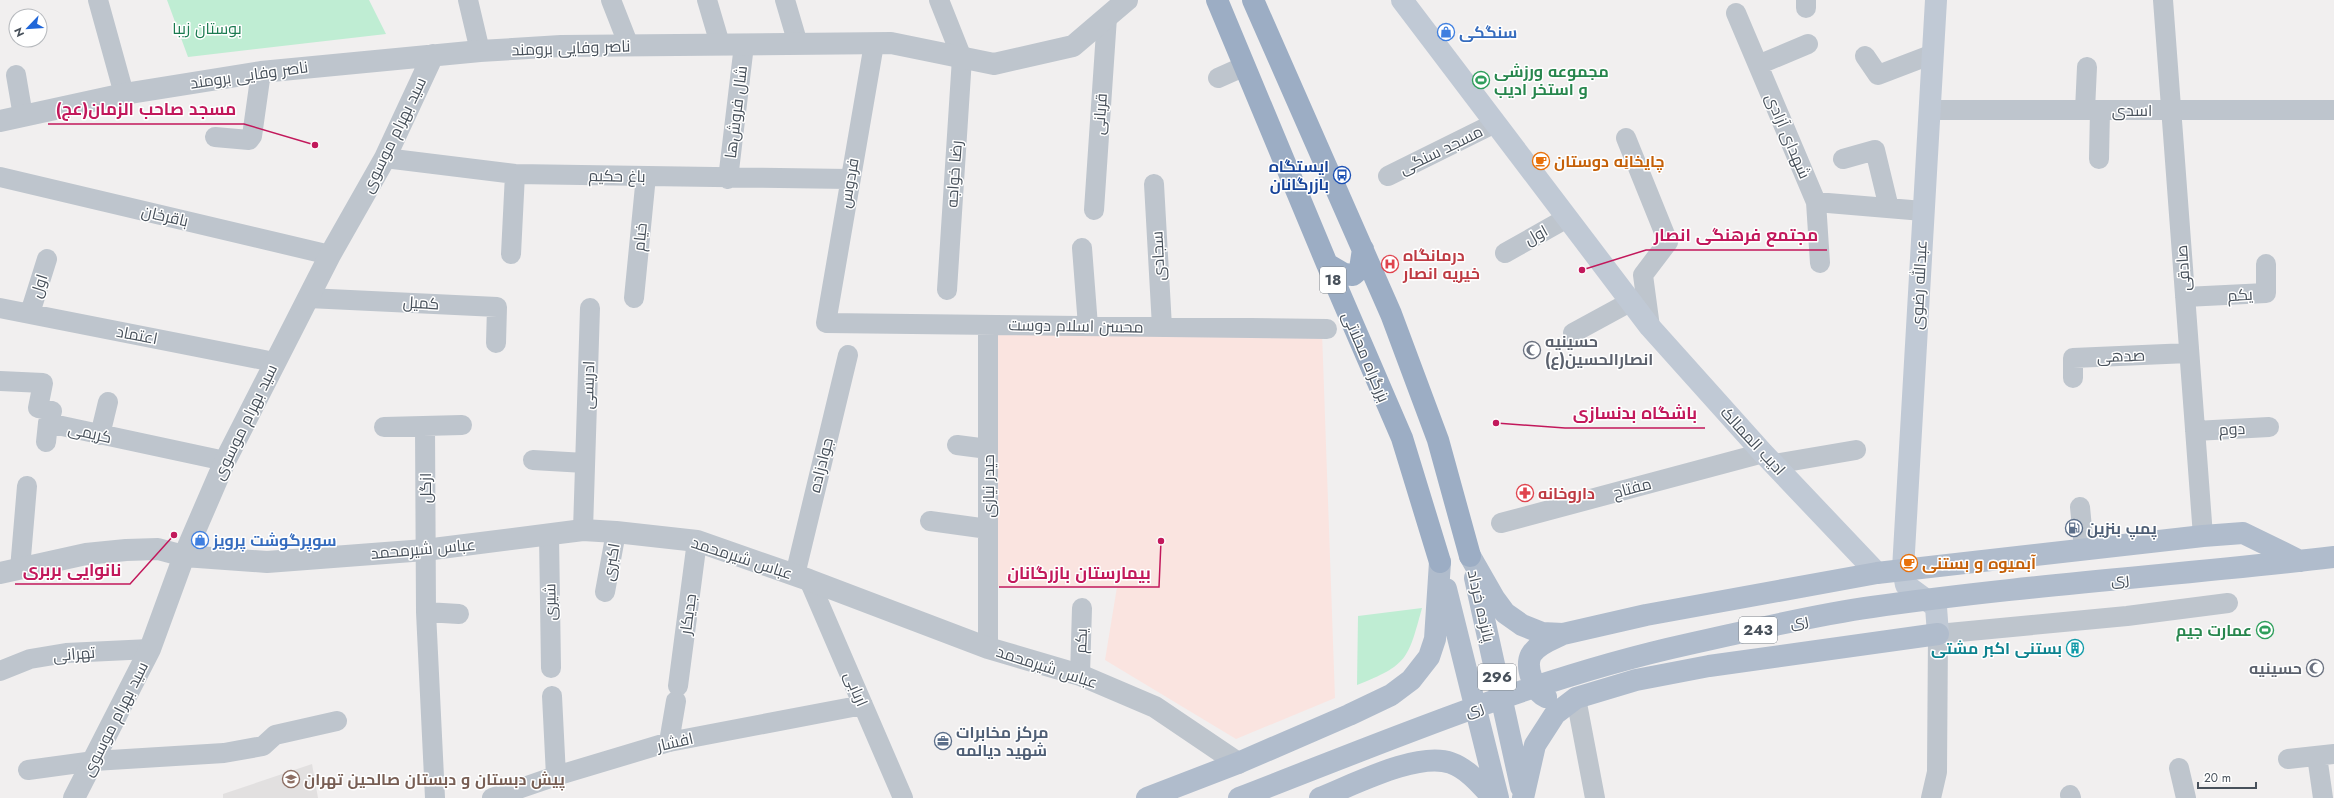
<svg xmlns="http://www.w3.org/2000/svg" width="2334" height="798" font-family="Jost,Cairo,sans-serif">
	<style>
		.education { fill: #e2e0e0 }
		.medical { fill: #fae4e0 }
		.green { fill: #bfedd3 }
		.lines { fill: none; stroke-linecap: round; stroke-linejoin: round }
		.minor { stroke: #bec5cd; stroke-width: 20 }
		.tertiary { stroke: #bec5cd; stroke-width: 22 }
		.secondary { stroke: #c0c9d5; stroke-width: 22 }
		.primary { stroke: #b0bccc; stroke-width: 22 }
		.trunk { stroke: #9cadc4; stroke-width: 22 }
		.labels { text-anchor: middle; dominant-baseline: central; stroke-width: 3; stroke-linejoin: round; paint-order: stroke }
		.shield { fill: #fff; stroke: #7f858c; stroke-width: 1 }
		.shield-label { font-size: 15px; font-weight: bold; fill: #48515b }
		.park-label { font-size: 16px; fill: #1b7a50; stroke: #fff }
		.shop-label { font-size: 16px; font-weight: bold; fill: #366cbe; stroke: #fff; text-anchor: start }
		.street-label { font-size: 16px; fill: #48515b; stroke: #fff }
		.leisure-label { font-size: 16px; font-weight: bold; fill: #27864d; stroke: #fff; text-anchor: start }
		.food-label { font-size: 16px; font-weight: bold; fill: #c56008; stroke: #fff; text-anchor: start }
		.transit-label { font-size: 16px; font-weight: bold; fill: #164399; stroke: #fff; text-anchor: end }
		.health-label { font-size: 16px; font-weight: bold; fill: #be3a42; stroke: #fff; text-anchor: start }
		.worship-label { font-size: 16px; font-weight: bold; fill: #5b616d; stroke: #fff; text-anchor: start }
		.service-label { font-size: 16px; font-weight: bold; fill: #4e5e75; stroke: #fff; text-anchor: start }
		.culture-label { font-size: 16px; font-weight: bold; fill: #0d838f; stroke: #fff; text-anchor: end }
		.education-label { font-size: 16px; font-weight: bold; fill: #785e54; stroke: #fff; text-anchor: start }
		.leader { fill: none; stroke: #c2185b; stroke-width: 1.5 }
		.callout-dot { fill: #c2185b; stroke: #fff; stroke-width: 1.5 }
		.callout-label { font-size: 17px; text-anchor: middle; font-weight: bold; fill: #c2185b; stroke: #fff; stroke-width: 3; stroke-linejoin: round; paint-order: stroke }
	</style>
	<rect width="100%" height="100%" fill="#f1efef"/>
	<path class="education" d="M312 764 318 798H223V794Z"/>
	<path class="medical" d="M1322 332 1335 698 1236 739 1105 660 1117 587 993 586V333Z"/>
	<path class="green" d="M167 0H369L386 34 188 57Z
		M1422 608C1408 659 1408 665 1357 685L1358 616Z"/>
	<g class="lines">
		<path class="minor" d="M98 0 124 94
			M468 0 480 51
			M611 0 629 46
			M707 0 720 44
			M785 0 798 44
			M939 0 962 58 947 290
			M1806 0V8
			M2163 0 2203 536
			M1736 13 1816 202 1820 263
			M874 44 826 323 1327 329
			M1865 56 1878 75 1933 54
			M1758 65 1808 44
			M16 75 23 116
			M1218 78 1245 66
			M1929 110H2334
			M2085 110 2087 67
			M215 137 249 140 252 136 261 72
			M1626 138 1668 242 1643 275 1650 327
			M385 158 515 174 849 179
			M1843 159 1875 150 1889 208
			M2099 159 2100 110
			M1388 176 1495 123
			M0 177 330 255
			M728 179 744 45
			M1154 184 1162 327
			M1816 202 1923 211
			M1094 210 1107 17
			M1082 248 1088 326
			M1505 253 1567 218
			M511 254 515 174
			M2185 297 2266 293V264
			M308 298 497 307 496 343
			M634 298 646 176
			M0 308 274 362
			M30 313 47 259
			M1573 333 1630 302
			M2073 378V358L2189 353
			M0 381 43 383 38 408 52 411 48 423 225 461
			M384 427 462 425
			M425 427 426 612 435 798
			M2195 431 2269 427
			M100 435 108 402
			M46 442 48 423
			M957 445 988 449
			M533 460 585 463
			M1774 464 1856 450
			M2080 507 2084 549
			M930 521 988 529
			M1501 523 1763 453
			M583 530 590 308
			M549 535 551 668
			M20 569 27 486
			M795 575 848 355
			M809 580 903 798
			M605 592 616 532
			M426 612 459 614
			M988 648V325
			M0 671 30 659 66 653 150 649
			M1080 675 1082 608
			M678 686 697 541
			M552 696 556 776
			M1576 698 1595 798
			M669 742 676 701
			M2317 756 2323 798
			M2288 759 2334 754
			M2179 768 2186 798
			M28 770 94 761 224 753 263 746 275 735 337 721
			M2070 795 2071 798
			M492 798 556 776 669 742 863 705
			M1931 798 1937 772 1938 634 2127 616 2228 603"/>
		<path class="tertiary" d="M0 121 124 94 261 72 480 51 561 46 891 43 994 64 1073 46 1127 0
			M0 573 86 554 126 550 158 549 184 556 267 562 425 550 583 530 616 532 697 541 809 580 988 648 1080 675 1155 707 1238 763
			M74 798 150 649 184 556 225 461 330 255 385 158 433 55"/>
		<path class="secondary" d="M1402 0 1650 327 1763 453 1877 573
			M1936 0 1903 569 1906 585 1936 607 1938 634"/>
		<path class="primary" d="M1470 556 1494 598 1505 613 1522 625 1542 633 1563 634 1646 615 1877 573 2203 536 2243 533 2300 561
			M1475 578 1521 787
			M1446 589 1498 798
			M1546 697C1534 692 1525 667 1531 655 1537 644 1553 639 1563 634
			M1147 798 1238 763 1349 715 1391 695 1411 680 1429 657 1435 639 1440 562
			M1239 798C1387 741 1534 678 1689 644 1748 631 1813 615 1872 607 2025 585 2180 575 2334 557
			M1320 798C1353 785 1418 751 1451 763 1468 769 1481 785 1493 798
			M1523 798 1535 745 1555 714 1576 698 1636 680 1709 666 1938 634"/>
		<path class="trunk" d="M1217 0 1327 264 1402 438 1440 562
			M1253 0 1391 314 1438 440 1470 556
			M1327 264 1344 274 1353 275 1360 269 1363 249"/>
	</g>
	<defs>
		<g id="shop-ring" transform="scale(0.9)"><circle r="9.5" fill="#fff" stroke="#3f7fe0" stroke-width="1.5"/><path d="M-5-2.5h2.3a2.7 3.5 0 0 1 5.4 0H5L5.5 6h-11ZM-1.5-2.5h3a1.5 2.3 0 0 0-3 0Z" fill="#3f7fe0"/></g>
		<g id="stadium-ring" transform="scale(0.9)"><circle r="9.5" fill="#fff" stroke="#2e9e5b" stroke-width="1.5"/><path d="M0-5a6.5 5 0 1 0 0 10a6.5 5 0 1 0 0-10ZM-3.5-1.8h7v3.6h-7Z" fill="#2e9e5b"/></g>
		<g id="cafe-ring" transform="scale(0.9)"><circle r="9.5" fill="#fff" stroke="#e8710a" stroke-width="1.5"/><path d="M-5.5-4.5H6V0H3Q3 3.5 0 3.5H-2.5Q-5.5 3.5-5.5 0ZM3-3.2v2h1.7v-2ZM-6 4.5H4V6H-6Z" fill="#e8710a"/></g>
		<g id="bus-ring" transform="scale(0.9)"><circle r="9.5" fill="#fff" stroke="#1a4fb4" stroke-width="1.5"/><path d="M-5-6H5V4H4V6H2V4H-2V6H-4V4H-5ZM-3.5-4V0h7V-4ZM-3.5 1.2v1.5H-2V1.2ZM2 1.2v1.5H3.5V1.2Z" fill="#1a4fb4"/></g>
		<g id="hospital-ring" transform="scale(0.9)"><circle r="9.5" fill="#fff" stroke="#e0444e" stroke-width="1.5"/><path d="M-5-5h3v3.5h4V-5h3V5h-3V1.5h-4V5h-3Z" fill="#e0444e"/></g>
		<g id="mosque-ring" transform="scale(0.9)"><circle r="9.5" fill="#fff" stroke="#6b7280" stroke-width="1.5"/><path d="M3.5-4.9A6 6 0 1 0 3.5 4.9A5 5 0 1 1 3.5-4.9Z" fill="#6b7280"/></g>
		<g id="pharmacy-ring" transform="scale(0.9)"><circle r="9.5" fill="#fff" stroke="#e0444e" stroke-width="1.5"/><path d="M-2-6h4v4h4v4h-4v4h-4v-4h-4v-4h4Z" fill="#e0444e"/></g>
		<g id="fuel-ring" transform="scale(0.9)"><circle r="9.5" fill="#fff" stroke="#5c6f8a" stroke-width="1.5"/><path d="M-5.5-6h7V0h2V4h1.3V-2.5L3-4.5l.8-.8L6-3V5H2.5V1h-1V6h-7ZM-4.2-4.7v3.2H.2V-4.7Z" fill="#5c6f8a"/></g>
		<g id="building-ring" transform="scale(0.9)"><circle r="9.5" fill="#fff" stroke="#0f9aa8" stroke-width="1.5"/><path d="M-4-6H4V6H1V3H-1V6H-4ZM-2.5-4.3h1.7v1.8h-1.7ZM.8-4.3h1.7v1.8H.8ZM-2.5-1h1.7V.8h-1.7ZM.8-1h1.7V.8H.8Z" fill="#0f9aa8"/></g>
		<g id="office-ring" transform="scale(0.9)"><circle r="9.5" fill="#fff" stroke="#5c6f8a" stroke-width="1.5"/><path d="M-6-3h4V-5.5h4V-3h4V5H-6ZM-1-4.5V-3h2v-1.5ZM-6 0V1H6V0Z" fill="#5c6f8a"/></g>
		<g id="school-ring" transform="scale(0.9)"><circle r="9.5" fill="#fff" stroke="#8d6e63" stroke-width="1.5"/><path d="M0-5L7-2L0 1L-7-2ZM-4 1L0 2.5L4 1V4Q0 6-4 4Z" fill="#8d6e63"/></g>
	</defs>
	<g fill-rule="evenodd">
		<use href="#shop-ring" x="1446" y="32"/>
		<use href="#stadium-ring" x="1481" y="80"/>
		<use href="#cafe-ring" x="1541" y="161"/>
		<use href="#bus-ring" x="1342" y="175"/>
		<use href="#hospital-ring" x="1390" y="264"/>
		<use href="#mosque-ring" x="1532" y="350"/>
		<use href="#pharmacy-ring" x="1525" y="493"/>
		<use href="#fuel-ring" x="2074" y="528"/>
		<use href="#shop-ring" x="200" y="540"/>
		<use href="#cafe-ring" x="1909" y="563"/>
		<use href="#stadium-ring" x="2265" y="630"/>
		<use href="#building-ring" x="2075" y="648"/>
		<use href="#mosque-ring" x="2315" y="668"/>
		<use href="#office-ring" x="943" y="741"/>
		<use href="#school-ring" x="291" y="779"/>
	</g>
	<g class="labels">
		<g class="shield">
			<rect x="1320" y="267" width="26" height="26" rx="3"/>
			<rect x="1739" y="617" width="38" height="26" rx="3"/>
			<rect x="1478" y="664" width="38" height="26" rx="3"/>
		</g>
		<g class="shield-label">
			<text x="1333" y="280">18</text>
			<text x="1758" y="630">243</text>
			<text x="1497" y="677">296</text>
		</g>
		<g class="park-label">
			<text x="207" y="28">بوستان زیبا</text>
		</g>
		<g class="shop-label">
			<text x="1459" y="32">سنگکی</text>
			<text x="213" y="540">سوپرگوشت پرویز</text>
		</g>
		<g class="street-label">
			<text transform="translate(571 48) rotate(-2)">ناصر وفایی برومند</text>
			<text transform="translate(249 75) rotate(-8)">ناصر وفایی برومند</text>
			<text x="2132" y="110">اسدی</text>
			<text transform="translate(736 112) rotate(-83)">شال فروش‌ها</text>
			<text transform="translate(1100 114) rotate(-86)">قربانی</text>
			<text transform="translate(394 135) rotate(-64)">سید بهرام موسوی</text>
			<text transform="translate(1788 136) rotate(67)">شهدای آزادی</text>
			<text transform="translate(1441 150) rotate(-26)">مسجد سنگی</text>
			<text transform="translate(954 174) rotate(-86)">رضا خواجه</text>
			<text transform="translate(617 176) rotate(1)">باغ حکیم</text>
			<text transform="translate(849 183) rotate(-80)">فردوس</text>
			<text transform="translate(165 216) rotate(13)">باقرخان</text>
			<text transform="translate(1536 235) rotate(-29)">اول</text>
			<text transform="translate(640 237) rotate(-84)">خیام</text>
			<text transform="translate(1158 256) rotate(-93)">سجادی</text>
			<text transform="translate(2183 268) rotate(-94)">صادقی</text>
			<text transform="translate(1919 285) rotate(-87)">عبدالله رضوی</text>
			<text transform="translate(39 286) rotate(-72)">اول</text>
			<text transform="translate(2240 295) rotate(-3)">یکم</text>
			<text transform="translate(421 303) rotate(3)">کمیل</text>
			<text transform="translate(1076 326) rotate(1)">محسن اسلام دوست</text>
			<text transform="translate(137 335) rotate(11)">اعتماد</text>
			<text transform="translate(2121 356) rotate(-2)">صدهی</text>
			<text transform="translate(1366 357) rotate(67)">بزرگراه محلاتی</text>
			<text transform="translate(588 385) rotate(-88)">ادریسی</text>
			<text transform="translate(245 422) rotate(-64)">سید بهرام موسوی</text>
			<text transform="translate(2232 429) rotate(-3)">دوم</text>
			<text transform="translate(90 433) rotate(13)">کریمی</text>
			<text transform="translate(1753 441) rotate(47)">ادیب الممالک</text>
			<text transform="translate(821 465) rotate(-76)">جوادزاده</text>
			<text transform="translate(988 486) rotate(-90)">حیدر نیازی</text>
			<text transform="translate(425 488) rotate(-90)">ازگل</text>
			<text transform="translate(1632 488) rotate(-15)">مفتاح</text>
			<text transform="translate(423 549) rotate(-5)">عباس شیرمحمد</text>
			<text transform="translate(742 558) rotate(18)">عباس شیرمحمد</text>
			<text transform="translate(611 562) rotate(-80)">اکبری</text>
			<text transform="translate(2120 579) rotate(-6)">ری</text>
			<text transform="translate(550 602) rotate(-91)">شیری</text>
			<text transform="translate(1481 606) rotate(77)">پانزده خرداد</text>
			<text transform="translate(688 614) rotate(-82)">جدیکار</text>
			<text transform="translate(1799 621) rotate(-12)">ری</text>
			<text transform="translate(1081 641) rotate(-88)">یکم</text>
			<text transform="translate(74 654) rotate(-5)">تهرانی</text>
			<text transform="translate(1047 667) rotate(18)">عباس شیرمحمد</text>
			<text transform="translate(856 689) rotate(67)">اربابی</text>
			<text transform="translate(1474 709) rotate(-20)">ری</text>
			<text transform="translate(115 719) rotate(-63)">سید بهرام موسوی</text>
			<text transform="translate(675 742) rotate(-13)">افشار</text>
		</g>
		<g class="leisure-label">
			<text x="1494" y="71">مجموعه ورزشی<tspan x="1494" dy="18">و استخر ادیب</tspan></text>
			<text x="2252" y="630" text-anchor="end">عمارت جیم</text>
		</g>
		<g class="food-label">
			<text x="1554" y="161">چایخانِه دوستان</text>
			<text x="1922" y="563">آبمیوه و بستنی</text>
		</g>
		<g class="transit-label">
			<text x="1329" y="166">ایستگاه<tspan x="1329" dy="18">بازرگانان</tspan></text>
		</g>
		<g class="health-label">
			<text x="1403" y="255">درمانگاه<tspan x="1403" dy="18">خیریه انصار</tspan></text>
			<text x="1538" y="493">داروخانه</text>
		</g>
		<g class="worship-label">
			<text x="1545" y="341">حسینیه<tspan x="1545" dy="18">انصارالحسین(ع)</tspan></text>
			<text x="2302" y="668" text-anchor="end">حسینیه</text>
		</g>
		<g class="service-label">
			<text x="2087" y="528">پمپ بنزین</text>
			<text x="956" y="732">مرکز مخابرات<tspan x="956" dy="18">شهید دیالمه</tspan></text>
		</g>
		<g class="culture-label">
			<text x="2062" y="648">بستنی اکبر مشتی</text>
		</g>
		<g class="education-label">
			<text x="304" y="779">پیش دبستان و دبستان صالحین تهران</text>
		</g>
	</g>
	<path class="leader" d="M315 145L244 124H48M1582 270L1646 250H1827M1496 423L1565 428H1705M174 535L130 584H15M1161 541L1159 587H999"/>
	<g class="callout-dot">
		<circle cx="315" cy="145" r="4"/>
		<circle cx="1582" cy="270" r="4"/>
		<circle cx="1496" cy="423" r="4"/>
		<circle cx="174" cy="535" r="4"/>
		<circle cx="1161" cy="541" r="4"/>
	</g>
	<g class="callout-label">
		<text x="146" y="115">مسجد صاحب الزمان(عج)</text>
		<text x="1736" y="241">مجتمع فرهنگی انصار</text>
		<text x="1635" y="419">باشگاه بدنسازی</text>
		<text x="72" y="576">نانوایی بربری</text>
		<text x="1079" y="579">بیمارستان بازرگانان</text>
	</g>
	<g transform="translate(28 28) rotate(245)"><circle r="19" fill="#ffffff" stroke="#b6b9bd"/>
	<path d="M0-3L7 15L0 10L-7 15Z" fill="#2167d9"/>
	<text y="-6" font-size="11" font-weight="bold" text-anchor="middle" fill="#48515b">N</text>
	</g>
	<path d="M2198 782v6h58v-6" fill="none" stroke="#48515b" stroke-width="2"/>
	<text x="2204" y="782" font-size="12" fill="#48515b" stroke="#ffffff" stroke-width="3" paint-order="stroke">20 m</text>
</svg>
